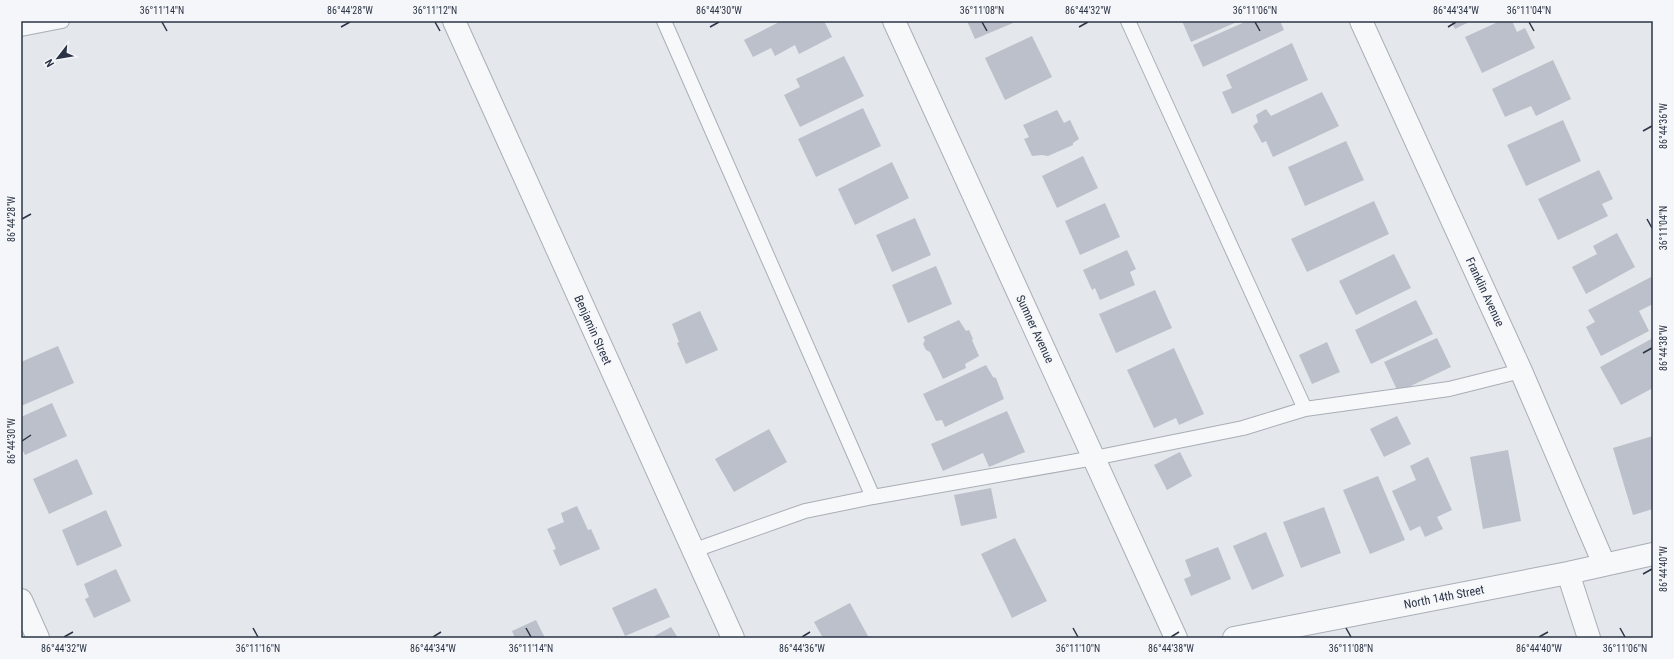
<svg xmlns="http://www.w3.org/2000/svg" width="1674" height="659" font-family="'Roboto Condensed',sans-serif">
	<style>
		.building { fill: #bbc0ca }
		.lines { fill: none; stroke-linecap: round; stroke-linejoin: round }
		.service-casing { stroke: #a9aeb7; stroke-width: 16 }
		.minor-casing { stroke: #a9aeb7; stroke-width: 24 }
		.service { stroke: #f7f8fa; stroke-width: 14 }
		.minor { stroke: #f7f8fa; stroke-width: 22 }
		.ticks { fill: none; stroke: #2b3445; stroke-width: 1.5 }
		.labels { text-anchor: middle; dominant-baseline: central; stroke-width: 3; stroke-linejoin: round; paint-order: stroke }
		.street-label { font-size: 12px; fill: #2b3445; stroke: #f4f6f9 }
		.neatline { fill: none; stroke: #2b3445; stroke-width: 1.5 }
		.ticks-label { font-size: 10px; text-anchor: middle; fill: #2b3445 }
	</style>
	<rect width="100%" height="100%" fill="#e4e7ec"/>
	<path class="building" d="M781 21H824L832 37 799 54 795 45 775 56 771 48 753 57 744 40Z
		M967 21H1012L1013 23 975 39Z
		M1182 21H1239L1191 42Z
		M1247 21H1280L1284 30 1203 67 1193 45Z
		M1451 21H1471L1455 29Z
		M1500 21H1512L1517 32 1525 28 1535 48 1482 73 1465 37Z
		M1032 36 1052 77 1005 100 985 58Z
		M1292 43 1308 80 1232 114 1222 92 1232 88 1226 75Z
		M844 56 864 96 800 127 784 95 800 87 796 79Z
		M1553 60 1571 99 1536 116 1531 106 1505 117 1492 89Z
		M1322 92 1339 126 1273 157 1266 141 1262 143 1253 126 1258 122 1256 115 1266 109 1271 116Z
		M863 108 881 146 816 177 798 139Z
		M1057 110 1064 123 1070 120 1079 139 1073 143V145L1048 156 1042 155 1032 156 1024 139 1029 137 1023 125Z
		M1563 120 1581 161 1526 186 1507 145Z
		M1346 141 1364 180 1305 206 1288 167Z
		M1083 156 1098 188 1057 208 1042 176Z
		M892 162 909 198 855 225 838 189Z
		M1599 170 1613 199 1602 204 1608 216 1558 240 1538 199Z
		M1374 201 1389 234 1307 272 1291 239Z
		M1105 203 1120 237 1080 255 1065 221Z
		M915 218 931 255 892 272 876 235Z
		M1617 233 1635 267 1586 294 1572 267 1597 254 1593 246Z
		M1127 250 1136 269 1130 272 1135 285 1100 300 1095 288 1092 290 1083 270Z
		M1394 254 1411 288 1356 315 1339 281Z
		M936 266 952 304 908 323 892 285Z
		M1651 277 1653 282V304L1639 311 1649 331 1601 356 1586 327 1595 322 1588 310Z
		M1155 290 1172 328 1116 353 1099 314Z
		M1416 300 1433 334 1371 364 1355 330Z
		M700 311 718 350 686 364 677 343 679 342 672 324Z
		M959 320 966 331 969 330 973 339 972 340 979 356 965 364 966 368 943 379 930 352 926 350 923 344 925 340 923 337Z
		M1437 338 1451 367 1398 392 1384 362Z
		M1653 338V388L1621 405 1600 367Z
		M1327 342 1340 372 1312 384 1299 355Z
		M58 346 74 383 21 406V362Z
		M1174 348 1204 414 1179 425 1176 418 1154 428 1127 370Z
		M986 365 993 377 996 378 1004 399 945 427 942 420 936 421 923 394Z
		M52 403 67 436 25 455 21 447V417Z
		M1007 411 1025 452 989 467 983 453 943 471 931 444Z
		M1397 416 1411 444 1384 457 1370 429Z
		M769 429 787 462 734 492 715 459Z
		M1653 436V509L1633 515 1613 448Z
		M1508 450 1521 521 1483 529 1470 457Z
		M1180 452 1192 476 1167 490 1154 465Z
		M1428 457 1452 510 1437 517 1443 529 1425 537 1420 526 1410 531 1392 491 1416 480 1410 466Z
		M77 459 93 494 49 514 33 479Z
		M1378 476 1405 540 1370 554 1343 490Z
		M991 488 997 518 961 526 954 495Z
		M577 506 588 530 591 529 600 549 560 566 553 550 556 549 547 529 564 522 561 513Z
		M1324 507 1341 553 1301 568 1283 522Z
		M106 510 122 546 77 566 62 530Z
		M1266 532 1284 576 1252 590 1233 546Z
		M1015 538 1047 601 1012 618 981 554Z
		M1218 547 1231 579 1191 596 1184 579 1191 576 1185 560Z
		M116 569 131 601 94 618 85 599 89 597 84 584Z
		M656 588 670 617 625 636 612 608Z
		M850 603 869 638H823L814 622Z
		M536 620 545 638H515L512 631Z
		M671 627 678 638H651Z"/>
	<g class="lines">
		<g class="service-casing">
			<path id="service" d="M664 21 873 497
				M1128 21 1305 409
				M21 29 62 21
				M692 551 805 511 873 497 1094 458 1243 428 1305 409 1449 389 1521 371"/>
		</g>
		<g class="minor-casing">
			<path id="minor" d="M454 21 733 638
				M894 21 1176 638
				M1361 21 1521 371 1604 564
				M1568 573 1589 638
				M21 600 38 638
				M1234 638 1568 573 1653 554"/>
		</g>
		<use href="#service" class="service"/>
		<use href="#minor" class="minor"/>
	</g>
	<path class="ticks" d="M162 22 167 31M435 22 440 31M982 22 987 31M1255 22 1260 31M1529 22 1534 31M341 27 350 22M710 27 719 22M1079 27 1088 22M1448 27 1456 22M1643 131 1652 126M22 219 31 214M1647 219 1652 228M1643 353 1652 348M22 441 31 435M1643 574 1652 569M253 628 258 637M526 628 531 637M1073 628 1078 637M1346 628 1351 637M1620 628 1625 637M64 637 73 632M433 637 441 632M802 637 810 632M1171 637 1179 632M1539 637 1548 632"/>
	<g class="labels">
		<g class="street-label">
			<text transform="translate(1485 292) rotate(65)">Franklin Avenue</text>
			<text transform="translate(1035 329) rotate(65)">Sumner Avenue</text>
			<text transform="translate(593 330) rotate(66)">Benjamin Street</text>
			<text transform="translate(1444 597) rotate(-11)">North 14th Street</text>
		</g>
	</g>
	<rect width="1674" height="659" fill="none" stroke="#f4f6f9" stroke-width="44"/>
	<g transform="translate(58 58) rotate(239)" stroke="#f4f6f9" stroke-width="3" paint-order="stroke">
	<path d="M0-3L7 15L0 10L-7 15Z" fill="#2b3445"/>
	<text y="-6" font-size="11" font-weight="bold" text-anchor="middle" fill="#2b3445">N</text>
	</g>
	<rect x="22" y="22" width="1630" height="615" class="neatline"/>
	<g class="ticks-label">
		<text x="162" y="14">36°11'14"N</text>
		<text x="350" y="14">86°44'28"W</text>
		<text x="435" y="14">36°11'12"N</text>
		<text x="719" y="14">86°44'30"W</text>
		<text x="982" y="14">36°11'08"N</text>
		<text x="1088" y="14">86°44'32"W</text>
		<text x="1255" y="14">36°11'06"N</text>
		<text x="1456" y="14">86°44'34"W</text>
		<text x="1529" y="14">36°11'04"N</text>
		<text transform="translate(1663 126) rotate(-90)" y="4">86°44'36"W</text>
		<text transform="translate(11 219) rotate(-90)" y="4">86°44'28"W</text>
		<text transform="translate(1663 228) rotate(-90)" y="4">36°11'04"N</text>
		<text transform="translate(1663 348) rotate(-90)" y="4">86°44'38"W</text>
		<text transform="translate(11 441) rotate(-90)" y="4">86°44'30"W</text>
		<text transform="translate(1663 569) rotate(-90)" y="4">86°44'40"W</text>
		<text x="64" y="652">86°44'32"W</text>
		<text x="258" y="652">36°11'16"N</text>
		<text x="433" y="652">86°44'34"W</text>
		<text x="531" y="652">36°11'14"N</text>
		<text x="802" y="652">86°44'36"W</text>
		<text x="1078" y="652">36°11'10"N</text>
		<text x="1171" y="652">86°44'38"W</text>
		<text x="1351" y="652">36°11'08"N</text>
		<text x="1539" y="652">86°44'40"W</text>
		<text x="1625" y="652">36°11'06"N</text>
	</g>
</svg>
